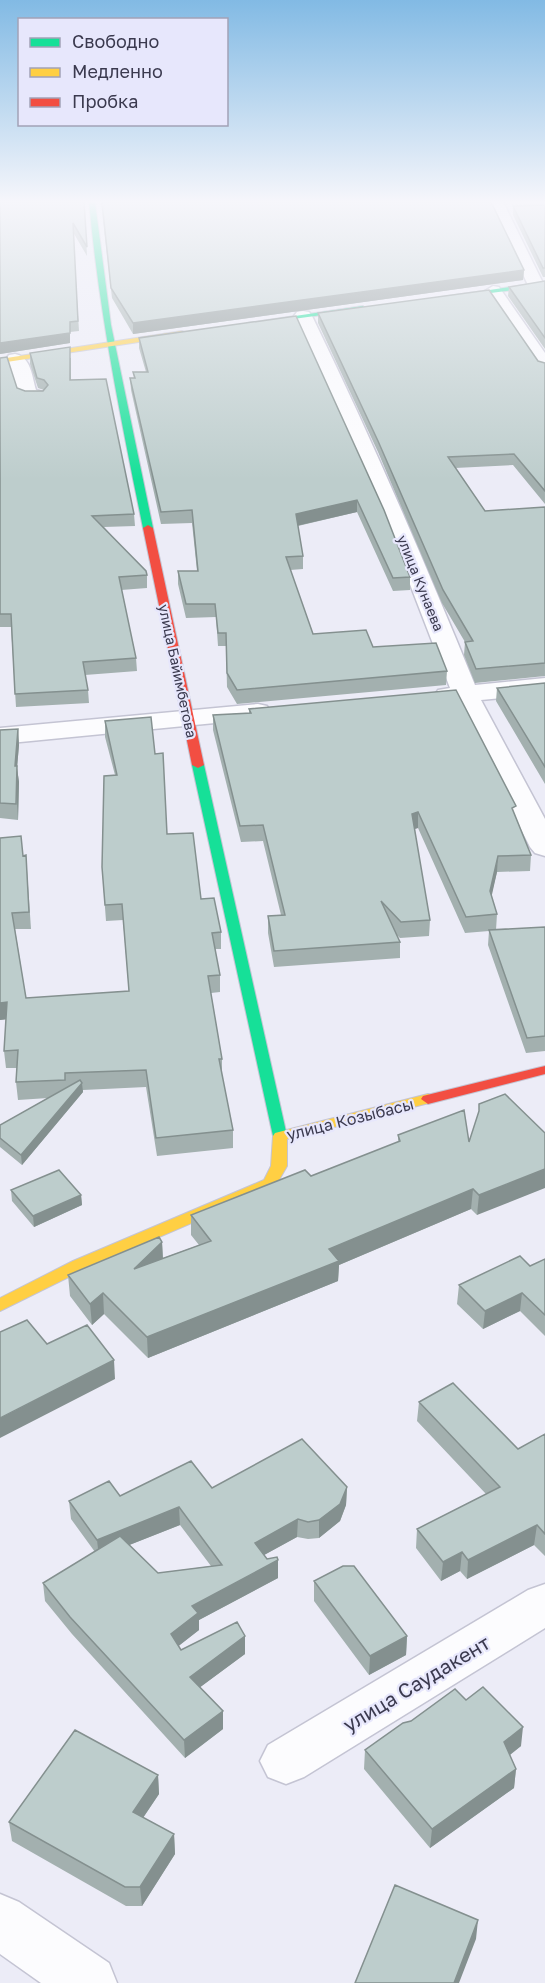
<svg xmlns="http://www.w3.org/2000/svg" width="545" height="1983" font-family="'Golos Text',sans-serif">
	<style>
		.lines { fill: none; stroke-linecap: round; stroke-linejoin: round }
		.street-casing { stroke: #c4c4d3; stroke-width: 3 }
		.fast-casing { stroke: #c4c4d3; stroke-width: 2 }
		.slow-casing { stroke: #c4c4d3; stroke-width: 2 }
		.jam-casing { stroke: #c4c4d3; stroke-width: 2 }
		.street { fill: #fcfcfe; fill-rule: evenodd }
		.fast { fill: #16e098; fill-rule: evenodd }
		.slow { fill: #ffcf43; fill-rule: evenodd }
		.jam { fill: #f24e42; fill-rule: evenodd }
		.wall { fill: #a3b0af; fill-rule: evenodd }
		.shaded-wall { fill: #84908f }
		.building { fill: #bdcdcc; stroke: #84908f; stroke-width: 1.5 }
		.labels { text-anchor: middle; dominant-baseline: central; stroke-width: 4.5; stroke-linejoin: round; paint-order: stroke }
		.far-street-label { font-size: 14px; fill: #3b3a4f; stroke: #e7e7fc }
		.street-label { font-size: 16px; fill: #3b3a4f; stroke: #e7e7fc }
		.near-street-label { font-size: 20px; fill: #3b3a4f; stroke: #e7e7fc }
	</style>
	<rect width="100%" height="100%" fill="#ececf7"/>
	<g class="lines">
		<g class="street-casing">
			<path id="street" d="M489 202H503L544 285 542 288 536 290 528 285Z
				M493 286 499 287 545 353V372L539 370 485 291Z
				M303 311 309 312 312 316C371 437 424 560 475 685L545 678V694L481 700 545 819V856L535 853 530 847 457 703 438 702 434 696 438 690 450 688 386 522 294 316 297 312Z
				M15 354C31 357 32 376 36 390L43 392 46 396 43 400C35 402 28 400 20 398 13 386 14 371 6 359L9 355Z
				M258 704 267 706 271 712 267 718 0 744V728Z
				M545 1584V1628L304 1777 286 1784 268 1777 260 1761 268 1745 528 1590Z
				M0 1894 19 1902 109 1963 117 1983H41L0 1954Z"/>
		</g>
		<g class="fast-casing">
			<path id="fast" d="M89 202H95L111 325 153 528 148 531 143 528C121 420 99 312 89 202Z
				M545 282V286L444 299 441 297Z
				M363 306 365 309 251 325 247 323Z
				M198 762 204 765 287 1136 280 1141 273 1136 192 765Z"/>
		</g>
		<g class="slow-casing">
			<path id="slow" d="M182 331 186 333 185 335 0 363V359Z
				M428 1094 433 1096 435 1099 433 1102 287 1139V1166L275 1187 85 1269 0 1311V1298L73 1261 264 1180 271 1166 273 1136 275 1133Z"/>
		</g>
		<g class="jam-casing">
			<path id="jam" d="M148 525 153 528 204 765 198 768 192 765 143 528Z
				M545 1066V1074L428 1104 421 1099 423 1096Z"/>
		</g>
		<use href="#street" class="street"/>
		<use href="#fast" class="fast"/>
		<use href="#slow" class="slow"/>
		<use href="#jam" class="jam"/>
	</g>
	<path class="wall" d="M0 202H84L87 256 73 232 79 331 70 332V343L0 354Z
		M101 202H491L524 270 523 280 133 334 112 298Z
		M545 205V277H543L513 215V206Z
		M545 281V349L508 296 509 287Z
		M318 313 545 363V504L513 465 455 468 485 511 545 507V676L475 683 464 655 465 642 442 603 378 452 318 323Z
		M296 316 410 577V590L393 591 357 512 298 526 303 556V569L290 570 313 634 373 647 447 671 446 685 237 704 227 687 226 646H218L216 617 186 618 178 584V571H197L192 523 161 524 131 390 130 378H134L133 372H146L139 348V338Z
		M30 353 71 358V380L134 514 135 526 104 527 147 575V588L121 590 136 658 137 671 85 675 88 690 89 703 16 707 11 627H0V358L17 388 25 391H43L44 390 38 388 30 364Z
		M545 683V784L496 701 497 688Z
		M249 709 515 815 531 855 530 871 497 872 491 896 497 914 496 930 545 927V1051L526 1053 488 945 489 931 465 933 418 828 414 829 430 920 429 936 400 938 397 935 400 942V958L274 967 268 933V916L281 915 263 841 241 842 213 730V715L249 713Z
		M105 721 155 754 167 834 201 899 221 932V949H215L220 975V992L211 993 222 1059V1076L233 1130V1148L157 1156 146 1087 83 1090V1092L22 1165 0 1147V1125L48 1098 18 1100 16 1082 17 1068H6L4 1051 6 1019 0 1020V838L23 856 26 855 31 929H15L26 998 129 991 123 920 106 921 102 867 115 775 105 737Z
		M18 729 19 745 17 768 19 782 18 820 0 818V730Z
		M505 1094 477 1215 471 1209 339 1265 338 1281 148 1358 104 1314 92 1325 70 1296 68 1275 162 1242 163 1258 199 1245 191 1235V1215L311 1176 398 1142V1135L469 1142 479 1113V1104Z
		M11 1190 81 1195 82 1205 34 1227 12 1201Z
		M545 1259V1336L520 1311 483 1329 457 1304 459 1285 530 1266Z
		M419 1402 518 1449 545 1434V1556L534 1545 467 1579 460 1571 441 1581 416 1548 417 1529 486 1494 417 1421Z
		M347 1487 346 1505 340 1521 319 1538 308 1539 297 1537 264 1555 267 1559 278 1560V1578L199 1620V1630L178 1646 181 1650 245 1654 200 1687 223 1711V1729L185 1758 72 1634 45 1601 43 1583 95 1552 71 1519 69 1501 212 1488ZM180 1525 211 1566 158 1573 129 1545Z
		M314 1581 407 1636 406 1655 369 1675 314 1601Z
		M466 1700 521 1746 510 1755 516 1769 514 1788 430 1848 364 1769 365 1750 411 1721Z
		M158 1775 159 1794 143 1818 174 1834 175 1854 142 1906H126L12 1841 9 1822Z"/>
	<path class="shaded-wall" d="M524 270 523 280 133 334V323Z
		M70 322V343L0 354V343Z
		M357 500V512L296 526V514Z
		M18 729 19 745 17 768 19 782 18 820 15 766Z
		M418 812V828L411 830 412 814Z
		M498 856 497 872 489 908 490 891Z
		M7 1002 9 1019 0 1020V1003Z
		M82 1083 83 1092 22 1165 21 1155Z
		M545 1169V1188L477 1215 479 1195Z
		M473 1189 471 1209 339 1265 338 1281 148 1358 147 1337 329 1249Z
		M81 1195 82 1205 34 1227 33 1216Z
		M162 1242 163 1262 134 1269Z
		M103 1293 104 1314 92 1325 90 1304Z
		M522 1293 520 1311 483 1329 485 1311Z
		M114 1360 115 1379 0 1438V1418Z
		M347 1487 346 1505 340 1521 319 1538V1520Z
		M179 1507 180 1525 99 1557 97 1540Z
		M298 1519 297 1537 255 1560V1543Z
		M537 1525 534 1545 467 1579 468 1560Z
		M462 1552 460 1571 441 1581 443 1562Z
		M278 1560V1578L199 1620V1630L171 1652V1634L192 1606Z
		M245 1636V1654L191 1694 190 1677Z
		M407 1636 406 1655 369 1675 370 1656Z
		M223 1711V1729L185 1758 184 1740Z
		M523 1727 521 1746 502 1761 504 1742Z
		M516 1769 514 1788 430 1848 432 1829Z
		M158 1775 159 1794 134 1831 133 1812Z
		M174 1834 175 1854 142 1906 140 1887Z
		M478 1920 476 1939 459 1983H454Z"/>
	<path class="building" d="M0 202H84L87 247 73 223 78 321 70 322V333L0 343Z
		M102 202H491L524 270 133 323 111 288Z
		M545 205V268H543L513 206Z
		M545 281V338L509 287Z
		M489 290 538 361 545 363V491L514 454 448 457 485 511 545 507V663L476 669 465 642 473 641 443 590 378 441 318 313Z
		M296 316 384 510 410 577 393 578 357 500 296 514 303 556 286 557 313 634 366 630 373 647 436 643 447 671 237 690 227 673 226 633H218L215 604H186L178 571H198L192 510 161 512 130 378H135L133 372H148L139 338Z
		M70 347V380L106 379 134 514 92 516 146 571 147 575 119 577 136 658 83 662 88 690 15 694 11 614H0V358L7 357 17 388 25 391H43L48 385 44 380 37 378 30 353Z
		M545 683V767L497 688Z
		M456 690 516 806 512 808 531 855 498 856 490 891 497 914 466 917 418 812 412 814 430 920 401 922 381 901 400 942 274 951 268 916 285 915 263 825 240 826 213 715 251 713 249 709Z
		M151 717 155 754 163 753 167 834 193 833 201 899 214 898 221 932 212 933 220 975 208 976 222 1059H219L233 1130 156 1138 146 1070 65 1073V1080L16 1082 18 1050 4 1051 7 1002 0 1003V838L21 836 23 856 26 855 29 912 12 913 26 998 129 991 122 904 105 905 102 867 104 776 117 775 105 721Z
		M18 729 15 766H17L16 804 0 803V730Z
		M545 927V1036L527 1038 489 930Z
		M80 1080 82 1083 21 1155 0 1138V1125Z
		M505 1094 545 1133V1169L479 1195 473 1189 329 1249 339 1261 147 1337 103 1293 90 1304 68 1275 159 1237 162 1242 134 1269 211 1241 191 1215 305 1170 311 1176 400 1141 398 1135 464 1110 469 1142 479 1111V1104Z
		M59 1170 81 1195 33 1216 11 1190Z
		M520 1256 530 1266 545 1259V1315L522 1293 485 1311 459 1285Z
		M27 1320 47 1344 87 1325 114 1360 0 1418V1332Z
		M453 1383 518 1449 545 1434V1534L537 1525 468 1560 462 1552 443 1562 417 1529 500 1487 419 1402Z
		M302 1439 347 1487 340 1504 319 1520 308 1522 298 1519 255 1543 267 1559 277 1557 278 1560 192 1606 198 1613 171 1634 181 1650 237 1622 245 1636 190 1677 223 1711 184 1740 70 1617 43 1583 120 1536 158 1573 222 1565 179 1507 97 1540 69 1501 109 1481 120 1496 191 1461 212 1488Z
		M343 1566H354L407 1636 370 1656 314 1581Z
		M483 1687 523 1727 504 1742 516 1769 432 1829 365 1750 403 1723 411 1721 455 1689 466 1700Z
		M75 1730 158 1775 133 1812 174 1834 140 1887H125L9 1822Z
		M395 1885 478 1920 454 1983H355Z"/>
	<linearGradient id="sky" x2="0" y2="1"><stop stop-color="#82bae4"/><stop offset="0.42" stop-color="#f6f6fb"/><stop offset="1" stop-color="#f6f6fb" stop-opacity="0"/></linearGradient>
	<rect width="545" height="480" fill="url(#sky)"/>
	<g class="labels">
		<g class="far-street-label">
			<text transform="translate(421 583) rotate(68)">улица Кунаева</text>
			<text transform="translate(178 671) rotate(78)">улица Байимбетова</text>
		</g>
		<g class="street-label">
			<text transform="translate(350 1119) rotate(-14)">улица Козыбасы</text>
		</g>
		<g class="near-street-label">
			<text transform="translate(416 1683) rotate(-31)">улица Саудакент</text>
		</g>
	</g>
	<rect x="18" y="18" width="210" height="108" fill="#e7e7fc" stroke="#a2a2b7" stroke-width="1.5"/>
	<rect x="30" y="38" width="30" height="9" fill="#16e098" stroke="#a2a2b7" stroke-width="1.5"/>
	<text x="72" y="48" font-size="18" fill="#3b3a4f">Свободно</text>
	<rect x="30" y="68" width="30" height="9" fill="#ffcf43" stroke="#a2a2b7" stroke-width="1.5"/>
	<text x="72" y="78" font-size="18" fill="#3b3a4f">Медленно</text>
	<rect x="30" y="98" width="30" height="9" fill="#f24e42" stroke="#a2a2b7" stroke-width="1.5"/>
	<text x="72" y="108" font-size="18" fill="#3b3a4f">Пробка</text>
</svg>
